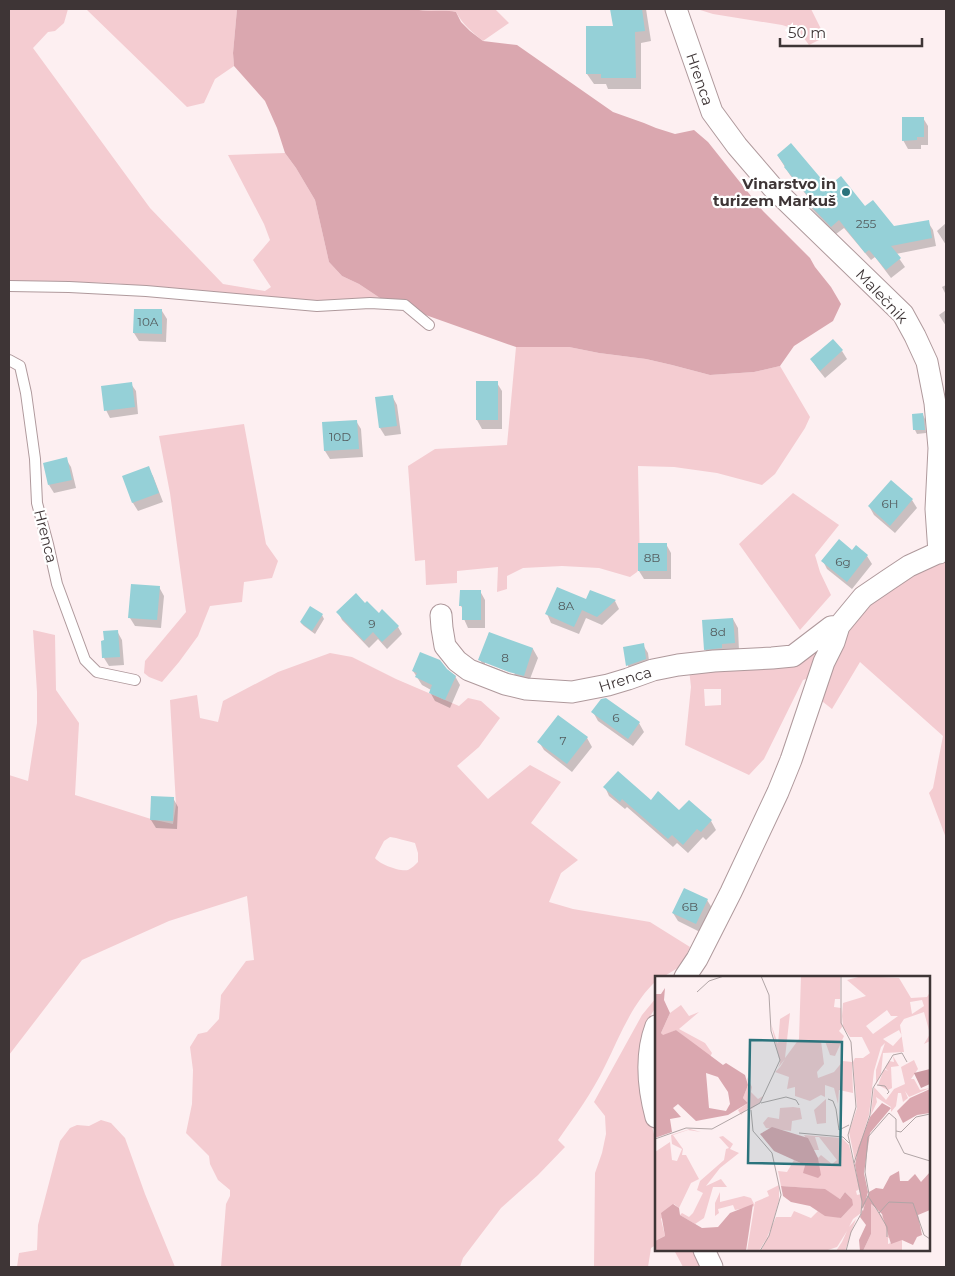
<svg xmlns="http://www.w3.org/2000/svg" width="955" height="1276" font-family="Montserrat,sans-serif">
	<style>
		.green { fill: #f4ccd1; fill-rule: evenodd }
		.forest { fill: #daa7af }
		.shadow { fill: #0003; fill-rule: evenodd }
		.building { fill: #95d0d7 }
		.lines { fill: none; stroke-linecap: round; stroke-linejoin: round }
		.lane-casing { stroke: #af999c; stroke-width: 12 }
		.street-casing { stroke: #af999c; stroke-width: 23 }
		.lane { stroke: #fff; stroke-width: 10 }
		.street { stroke: #fff; stroke-width: 21 }
		.poi-dot { fill: #2b737c; stroke: #fff; stroke-width: 2 }
		.labels { text-anchor: middle; dominant-baseline: central; stroke-width: 4.5; stroke-linejoin: round; paint-order: stroke }
		.number-label { font-size: 12px; fill: #545c5e }
		.street-label { font-size: 15px; fill: #3e3536; stroke: #fff }
		.poi-label { font-size: 15px; font-weight: bold; fill: #3e3536; stroke: #fff; text-anchor: end }
		.inset-road { fill: none; stroke: #b1a5a6; stroke-width: 1 }
		.view { fill: #2b737c; fill-opacity: 0.15; stroke: #2b737c; stroke-width: 2.5 }
		.inset-edge { fill: none; stroke: #3e3536; stroke-width: 2.5 }
	</style>
	<rect width="100%" height="100%" fill="#fdeff1"/>
	<path class="green" d="M9 9H68L64 23 55 31 48 32 33 48 150 208 223 284 265 291 271 287 253 260 270 240 264 224 228 155 285 153 296 168 315 200 329 262 342 276 359 284 380 298 355 303 274 300 113 283 9 281Z
		M86 9H237L233 53 234 66 215 79 204 103 187 107Z
		M415 9H495L509 23 483 41C472 32 463 25 456 12 443 9 428 13 415 9Z
		M697 9H811L825 37 809 45 798 30 782 25 713 14Z
		M516 347H569L599 353 646 359 672 365 710 375 754 372 780 366 810 417 805 428 775 474 762 485 717 473 674 467 638 466 640 567 637 572 630 577 599 568 562 566 523 568 507 576V589L497 592 498 567 457 571V583L426 585 425 560 415 561 408 466 435 449 507 445Z
		M244 424 266 544 278 561 272 578 244 582 242 602 210 606 198 636 179 662 162 682 149 677 144 673 145 661 186 612 170 493 159 436Z
		M793 493 839 525 815 555 820 572 831 595 800 630 739 544Z
		M946 557V838L929 793 933 788 943 736 860 662 832 709 818 698 846 630 871 597Z
		M33 630 55 635 56 690 79 723 75 795 151 819 173 824 176 805 170 700 197 695 200 718 218 722 223 701 278 672 330 653 352 657 396 679 459 706 468 698 481 701 500 718 479 747 457 766 488 799 530 765 561 782 531 823 578 860 561 873 549 902 573 909 650 922 690 947 681 966 663 977H656V981C632 1003 619 1038 605 1066 592 1093 575 1116 558 1140L565 1147 538 1175 501 1208 463 1258 460 1267H221L226 1204 230 1196V1190L218 1180 210 1164 209 1156 186 1133 192 1104 193 1070 190 1047 198 1034 207 1032 219 1019 221 995 246 961 254 960 247 896 169 921 82 960 9 1055V775L28 781 37 723V692ZM390 837C398 838 406 841 415 843L418 853V862C415 865 412 868 408 870 400 872 379 864 375 858L384 841Z
		M827 633 812 677 803 680 764 759 749 775 685 745 691 687 689 669 795 661ZM704 689H721V705L705 706Z
		M656 998V1007L647 1021 641 1047 642 1088 656 1142V1245L651 1248 648 1267H594L595 1173 602 1153 606 1134 605 1116 594 1102 642 1015Z
		M101 1120 111 1123 125 1138 145 1194 175 1267H17L19 1253 37 1250 38 1225 60 1141 70 1128 77 1125 89 1126Z
		M674 1250H695L702 1267H683Z"/>
	<path class="forest" d="M237 9H415C428 13 443 9 456 12L461 22 470 31 483 41 517 45 613 112 644 123 656 128 675 134 694 130 708 142 763 211 810 258 815 267 831 287 841 304 833 321 794 346 780 366 754 372 710 375 672 365 646 359 599 353 569 347H516L420 313 408 301 380 298 359 284 342 276 329 262 315 200 296 168 285 153 277 128 265 101 234 66 233 53Z"/>
	<path class="shadow" d="M611 9H646L651 41 641 43V89H608L606 84H594L587 74 614 27Z
		M923 118 928 126V145H921V149H908L903 140Z
		M778 156 865 208 893 227 928 222 933 230 936 246 896 254 905 267 891 278 875 257 871 260 844 228 836 234 810 207 805 199 808 197 790 175Z
		M946 223V245L937 231Z
		M946 285V295L942 287Z
		M946 310V326L939 315Z
		M162 311 167 319 166 342 139 341 134 333Z
		M842 351 847 359 825 378 817 368 812 360Z
		M477 382 497 383 502 391V429H482L477 420Z
		M131 384 136 391 138 414 110 418 106 410Z
		M392 396 397 405 401 434 385 436 380 428Z
		M923 415 925 419 926 433 917 434 915 430Z
		M356 421 361 429 363 457 330 459 325 451 323 423Z
		M66 459 71 467 76 488 54 493 49 485Z
		M148 468 153 476 163 502 138 511 133 503 124 477Z
		M912 500 917 508 895 533 874 515 869 506Z
		M666 544 671 553V579H644L639 571Z
		M852 552 867 556 872 564 852 589 827 569 823 561Z
		M159 587 164 596 161 628 135 626 130 618Z
		M480 591 485 600V628H468L464 619V611L461 606Z
		M591 591 615 601 619 609 602 625 586 618 579 634 551 623 547 614 587 601Z
		M338 612 378 615 398 627 402 634 387 649 378 639 369 648 342 620Z
		M322 615 324 619 315 634 304 626 301 623Z
		M733 619 738 628 739 651 710 658 705 649Z
		M117 631 122 640 124 665 109 666 104 658Z
		M489 633 533 649 538 658 528 684 485 669 480 660ZM485 661 515 673 514 675 485 664Z
		M643 645 648 653 650 668 632 674 628 666 624 648Z
		M447 670 455 676 460 685 450 708 435 701 430 692 431 690 422 685 413 671Z
		M593 712 639 723 644 732 633 746 598 721Z
		M587 738 592 747 572 772 544 750 539 742Z
		M605 787 651 801 680 812 711 821 716 830 706 840 703 837 688 853 677 843 673 847 627 807 625 809 609 796Z
		M173 798 178 807 177 829 156 828 151 820Z
		M707 900 712 908 700 932 678 921 673 913Z"/>
	<path class="building" d="M610 9H642L645 31 635 32 636 78H601V74H586V26H613Z
		M902 117H924V137H917V140L902 141Z
		M791 143 824 182 827 180 830 185 841 176 865 206 873 200 894 226 929 220 932 238 891 246 901 258 886 270 869 250 865 253 839 220 831 227 804 199 808 196 784 167 785 166 777 155Z
		M134 309H162V334L133 333Z
		M833 339 843 350 820 371 810 359Z
		M476 381H498V420H476Z
		M132 382 135 407 104 411 101 386Z
		M393 395 397 426 379 428 375 397Z
		M923 413 925 430H913L912 414Z
		M357 420 359 449 324 451 322 422Z
		M67 457 72 480 48 485 43 463Z
		M149 466 159 493 132 503 122 476Z
		M891 480 913 499 890 526 868 506Z
		M839 539 852 550 856 545 868 555 847 582 821 561Z
		M638 543H667V571H638Z
		M131 584 160 586 157 620 128 618Z
		M557 587 586 599 590 590 616 600 597 617 582 610 574 627 545 614Z
		M460 590H481V620H462V606H459Z
		M356 593 365 603 367 601 379 613 382 609 399 626 382 642 373 632 364 641 336 612Z
		M310 606 323 614 312 631 300 622Z
		M733 618 735 643 722 644V648L704 650 702 620Z
		M118 630 120 657 102 658 101 641 104 640 103 631Z
		M489 632 533 648 524 676 509 672 478 660Z
		M644 643 646 659 626 666 623 647Z
		M420 652 440 660 447 669 456 676 445 700 429 693 432 685 415 677 417 673 412 671Z
		M606 698 640 722 628 739 591 712 601 699Z
		M558 715 588 737 567 764 537 742Z
		M618 771 651 800 658 791 679 810 689 800 712 820 701 832 697 829 683 845 672 835 668 839 622 799 620 802 603 787Z
		M151 796 174 797 173 821 150 820Z
		M684 888 708 899 696 924 672 913Z"/>
	<g class="lines">
		<g class="lane-casing">
			<path id="lane" d="M9 286 69 287 146 291 317 306 370 303 405 305 429 325
				M9 360 20 366 26 393 35 459 37 503 48 544 57 584 85 660 97 672 135 680"/>
		</g>
		<g class="street-casing">
			<path id="street" d="M676 9 712 112 737 146 774 189 903 314 915 336 927 362 935 403 939 448 936 509 939 553
				M441 615 442 628 445 646 457 661 469 670 505 684 526 689 572 692 608 685 628 679 653 670 678 665 714 661 772 658 793 656 831 627 839 626
				M685 977 697 959 731 892 778 792 791 760 824 662 834 642 839 626 863 597 888 580 909 566 946 549
				M656 1026C645 1055 648 1087 656 1117
				M704 1250 712 1267"/>
		</g>
		<use href="#lane" class="lane"/>
		<use href="#street" class="street"/>
	</g>
	<circle class="poi-dot" cx="846" cy="192" r="5"/>
	<g class="labels">
		<g class="number-label">
			<text x="866" y="223">255</text>
			<text x="148" y="321">10A</text>
			<text x="340" y="436">10D</text>
			<text x="890" y="503">6H</text>
			<text x="652" y="557">8B</text>
			<text x="843" y="561">6g</text>
			<text x="566" y="605">8A</text>
			<text x="372" y="623">9</text>
			<text x="718" y="631">8d</text>
			<text x="505" y="657">8</text>
			<text x="616" y="717">6</text>
			<text x="563" y="740">7</text>
			<text x="690" y="906">6B</text>
		</g>
		<g class="street-label">
			<text transform="translate(700 79) rotate(71)">Hrenca</text>
			<text transform="translate(882 296) rotate(47)">Malečnik</text>
			<text transform="translate(46 536) rotate(76)">Hrenca</text>
			<text transform="translate(625 679) rotate(-17)">Hrenca</text>
		</g>
		<g class="poi-label">
			<text x="836" y="183">Vinarstvo in<tspan x="836" dy="17">turizem Markuš</tspan></text>
		</g>
	</g>
	<g transform="translate(655 976)">
		<rect width="275" height="275" fill="#fdeff1"/>
		<path d="M146 0H185V23H180L179 31 186 32 187 51 184 55 189 60 180 80 175 79 170 65H166L169 88 162 96 163 102 179 96 188 85 197 86 198 117 184 114 183 128 179 112 170 109V121L166 119 155 125 140 120V111L132 113 134 101 120 96 125 91 130 83 123 92 125 87 116 48 123 68 125 43 135 37 130 82 144 63ZM207 0 244 2 256 22 272 21 275 16V65L269 68 275 58 269 36 249 43 245 49 249 76 228 77 226 98 221 108V94L230 67 226 71 219 95 214 139 200 185 194 156 202 132 198 86 200 82H208L215 77 207 61H195L188 51 187 40 188 27 211 20 192 4ZM267 24 269 30 257 38 255 26ZM232 34 236 40H243L218 58 211 50ZM244 54 247 60 238 70 228 63ZM26 29 34 40 44 36 24 53 50 67 57 77 55 81 21 54 8 60 6 57 15 37ZM238 80 244 90 236 91 237 112 233 114 223 109 229 93 233 95 230 92 234 85 239 86ZM259 84 263 93 256 103H259L265 114 275 112 254 121 250 115 253 122 248 126 246 117H243L241 130 236 136V131L221 121 222 126 216 139 219 111 231 124 239 113 250 108 246 91ZM92 101 97 111 96 116 103 123 108 120 105 127 95 134 94 131 86 139 83 134 93 127 88 122 93 109ZM171 123V147L162 148 159 134ZM138 131 145 132 147 143 137 145 136 155 111 152 108 147 113 141 124 143 125 132ZM35 153 46 156 33 154 18 159 28 173 27 179H31L44 203 36 207 24 232 19 228 6 243 10 260 0 265V176L15 166 17 184 22 185 27 173 17 168 16 159ZM149 159 187 162 194 169 205 213 201 215 202 219 206 218V237L198 243 194 251 201 243 190 275H181L187 266 192 255 182 271 170 275H106L121 241H136L139 235 156 242 163 235 186 242 194 233 197 223 190 216 185 223 168 213 126 210 123 195 132 196 139 184 150 189 149 194 164 195 163 182 166 179 177 188 182 184 164 161H160L164 174H158ZM68 160 78 168 75 173 84 177 65 192 51 210 66 203 72 211H58L49 242 40 248 25 239 27 237 34 241 38 237 48 217 42 214 45 205 69 184 71 173 74 172 64 161ZM124 209V224L115 257 104 275H92L100 226 114 220 112 215ZM65 216V226L89 220 96 222 100 230 80 234 78 229 63 233 64 237 60 240V227ZM216 228 230 243 236 261 233 262V268L247 263V275H208L216 258Z" fill="#f4ccd1" fill-rule="evenodd"/>
		<path d="M10 12 9 24 15 37 6 57 8 59 21 54 68 89 71 87 90 99 93 109 88 122 93 127 73 139 41 145 23 128 18 132 26 141 15 143 17 156 0 162V18H6ZM51 97 63 101 73 116 75 128 71 135 54 132ZM275 113V137L262 139 248 147 242 135 255 122ZM227 127 236 132 215 157 209 197 213 216 208 235 200 189 203 172 215 141ZM117 151 153 162 163 182 166 199 163 202 148 197 150 189 119 175 105 158ZM244 195 245 205H253L260 198 266 206 275 196V234L263 239 267 259 262 261 258 269 247 264 236 268 227 238 216 228V258L208 275H205L204 264 211 249 205 241 214 216 221 212 228 213 235 200ZM126 210 170 213 185 223 190 216 197 223 198 229 186 242 170 240 155 230 136 226 128 220ZM18 228 24 232 25 239 47 252 63 251 75 237 98 228 91 275H0V265L10 260 6 237Z" fill="#daa7af" fill-rule="evenodd"/>
		<path d="M275 93V108L266 112 259 97Z" fill="#cb99a1"/>
		<path class="inset-road" d="M186 0V47L196 66 201 131 193 159 207 225 206 238 196 256 191 275M42 16 54 5 69 0M222 109 230 110 234 116 232 118M173 123 178 125 181 133 184 154 194 149M106 127 131 121 141 124 144 129M96 134 98 155 117 177 126 219 114 260 105 275M241 155 246 156 261 141 275 138M144 157 188 161 194 167M0 163 31 152 57 153 105 127 125 84 116 55 114 19 106 0M199 187 215 139 218 112 238 79 247 77 252 86M213 220 224 237 234 226 258 227 269 259 275 263M207 232 214 218 210 196 213 161 234 137 241 143V161L249 177 275 185M224 237 232 251V261"/>
		<path class="view" d="M95 64 187 66 185 189 93 187Z"/>
		<rect width="275" height="275" class="inset-edge"/>
	</g>
	<rect width="955" height="1276" fill="none" stroke="#3e3536" stroke-width="20"/>
	<path d="M780 38v8h142v-8" fill="none" stroke="#3e3536" stroke-width="2.5"/>
	<text x="788" y="38" font-size="15" fill="#3e3536" stroke="#ffffff" stroke-width="4" paint-order="stroke">50 m</text>
</svg>
